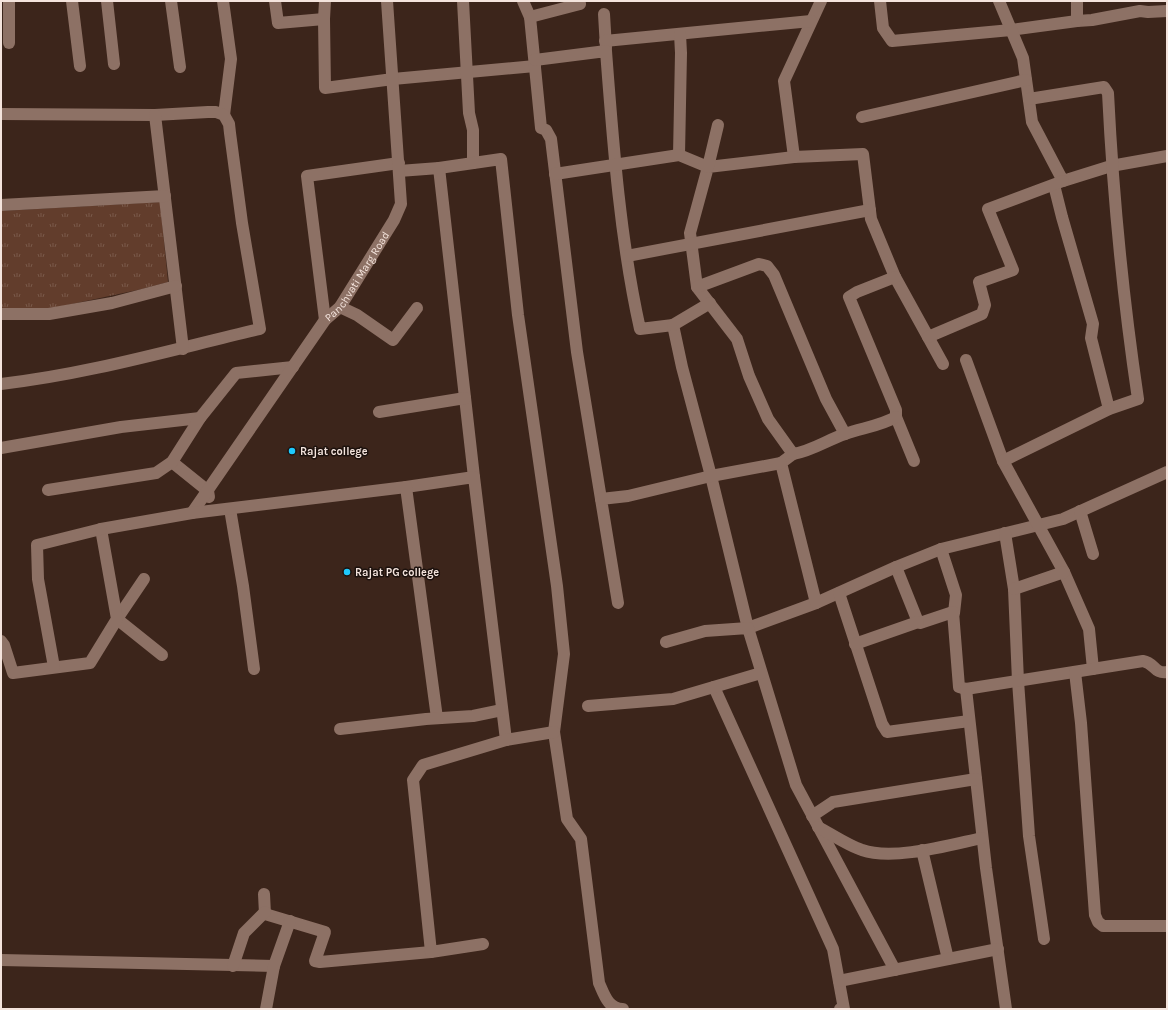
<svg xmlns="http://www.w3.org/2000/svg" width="1168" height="1010" font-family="Karla,sans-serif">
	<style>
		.park { fill: url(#park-tufts) }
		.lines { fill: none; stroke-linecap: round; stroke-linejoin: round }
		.minor { stroke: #8d7165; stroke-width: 12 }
		.poi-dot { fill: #1ec9fd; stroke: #1c110d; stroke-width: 1.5 }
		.labels { text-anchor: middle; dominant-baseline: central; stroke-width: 3; stroke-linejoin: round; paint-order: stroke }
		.street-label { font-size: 11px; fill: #f4e4dd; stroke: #1c110d }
		.poi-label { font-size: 11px; font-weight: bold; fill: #f4e4dd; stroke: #1c110d; text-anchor: start }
	</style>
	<defs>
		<pattern id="park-tufts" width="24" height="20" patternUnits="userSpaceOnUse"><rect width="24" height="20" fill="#623d2c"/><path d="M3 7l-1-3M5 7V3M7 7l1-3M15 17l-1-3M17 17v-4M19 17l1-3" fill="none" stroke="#79594a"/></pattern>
	</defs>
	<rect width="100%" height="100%" fill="#3c251b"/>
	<path class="park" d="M160 202 168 282 142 289 44 310 1 311 2 211Z"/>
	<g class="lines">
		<g class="minor">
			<path d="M9 1V43"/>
			<path d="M72 1 80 66"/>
			<path d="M107 1 114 64"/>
			<path d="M171 1 180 67"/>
			<path d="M223 1 231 59 224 115"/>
			<path d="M275 1 278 23 324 19"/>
			<path d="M325 1 324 19 325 88 393 79 535 66"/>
			<path d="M463 1 469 113 473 130V163"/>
			<path d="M523 1 530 17"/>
			<path d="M579 1 580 4 530 17 541 128 546 130 551 139 577 352 601 499"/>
			<path d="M821 1 784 81 794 157 863 154 871 219 895 277 943 364"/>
			<path d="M880 1 883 28 892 41 1011 30 1077 21 1092 20 1140 11 1148 12 1167 11"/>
			<path d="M999 1 1023 58 1032 122 1063 181 1111 166 1167 156"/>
			<path d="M1077 1V21"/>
			<path d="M604 14 606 48"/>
			<path d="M605 41 811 21"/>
			<path d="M535 60 606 51C613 143 620 239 640 329L673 325 682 367 711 476 748 628 816 603"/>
			<path d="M1 114 155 115 208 112H216L224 115 229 124 230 133 242 223 260 329C174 349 89 374 1 384"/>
			<path d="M155 115 183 349"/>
			<path d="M862 117 1026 80"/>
			<path d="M679 155 681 53 680 34"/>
			<path d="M794 157 708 167 690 233 697 287 737 339 749 376 768 419 793 454 781 463 816 603 896 567 941 549 1063 519 1167 472"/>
			<path d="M439 168 501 159 518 315 557 586 564 654 554 732 567 819 581 839 599 983C604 994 608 1009 623 1009"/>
			<path d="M399 171 439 168 474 477"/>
			<path d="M555 174 679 155 708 167 718 125"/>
			<path d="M1054 185 1062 217 1093 324 1091 338 1109 409"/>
			<path d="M1 205 165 196"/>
			<path d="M627 256 870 210"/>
			<path d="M895 277 857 292 849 297 896 410V417L914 461"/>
			<path d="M697 287 759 264 767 266 774 275 826 399 845 434"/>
			<path d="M340 307 357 315 393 340 417 308"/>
			<path d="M1 314H49L112 303 176 286"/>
			<path d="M325 320 307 176 399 163"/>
			<path d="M673 325 710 303"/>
			<path d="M928 337 982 314 985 305 979 282 1013 270 988 209 1063 181"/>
			<path d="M966 360 1003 461 1064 572 1089 629 1093 669"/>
			<path d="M379 412 465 398"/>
			<path d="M1 448 121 427 200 418"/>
			<path d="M793 454C812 451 827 440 845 434 862 428 880 426 896 417"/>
			<path d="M1003 461 1109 409 1138 399C1123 298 1113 195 1108 93L1104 87 1029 99"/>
			<path d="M172 462 208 491 209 497"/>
			<path d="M406 487 474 477 506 740"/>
			<path d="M48 490 156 473 172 462 200 418 236 373 293 367"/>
			<path d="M230 509 243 586 254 669"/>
			<path d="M1080 511 1093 554"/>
			<path id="s1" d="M192 513 325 320 340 307 394 220 401 204 387 1"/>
			<path d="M1005 533 1014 589 1018 681 1029 836 1044 939"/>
			<path d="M941 549 956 595 954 613"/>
			<path d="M896 567 918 622 920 623 953 612 959 687 966 689 1143 661C1155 663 1154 674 1167 672"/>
			<path d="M144 579 117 619 162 655"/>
			<path d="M1014 589 1064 572"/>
			<path d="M839 593 882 724 887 732 969 721"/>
			<path d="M618 603 601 499 628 496 711 476 781 463"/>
			<path d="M1 641 4 645 13 673 90 663 117 619 101 529 192 513 406 487 437 718"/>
			<path d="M666 642 705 631 748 628 796 785 895 970"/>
			<path d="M855 644 918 622"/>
			<path d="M54 667 38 579 37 545 101 529"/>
			<path d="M1075 672 1081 723 1095 915 1098 922 1103 926H1167"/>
			<path d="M714 687 833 949 844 1009H840"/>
			<path d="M966 689 986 868 1006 1009"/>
			<path d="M588 706 673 699 761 673"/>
			<path d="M340 729 426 719 473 716 502 710"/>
			<path d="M812 816 833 802 976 779"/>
			<path d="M818 827C831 834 849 846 862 850 893 861 949 845 982 838"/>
			<path d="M922 850 948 959"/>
			<path d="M264 894 265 914 325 932 315 961 320 962 431 952"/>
			<path d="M483 944 431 952 413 780 423 765 506 740 554 732"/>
			<path d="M1 960 274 966"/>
			<path d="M233 966 244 933 265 912"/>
			<path d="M839 981 998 949"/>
			<path d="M266 1009 274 966 290 921"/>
		</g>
	</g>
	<g class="poi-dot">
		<circle cx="292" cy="451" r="4"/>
		<circle cx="347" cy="572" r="4"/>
	</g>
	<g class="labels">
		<g class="street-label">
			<text stroke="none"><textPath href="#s1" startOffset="289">Panchvati Marg Road</textPath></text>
		</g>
		<g class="poi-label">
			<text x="300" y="451">Rajat college</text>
			<text x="355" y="572">Rajat PG college</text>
		</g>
	</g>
	<rect width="1168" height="1010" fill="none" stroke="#f4e4dd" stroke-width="4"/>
</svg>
